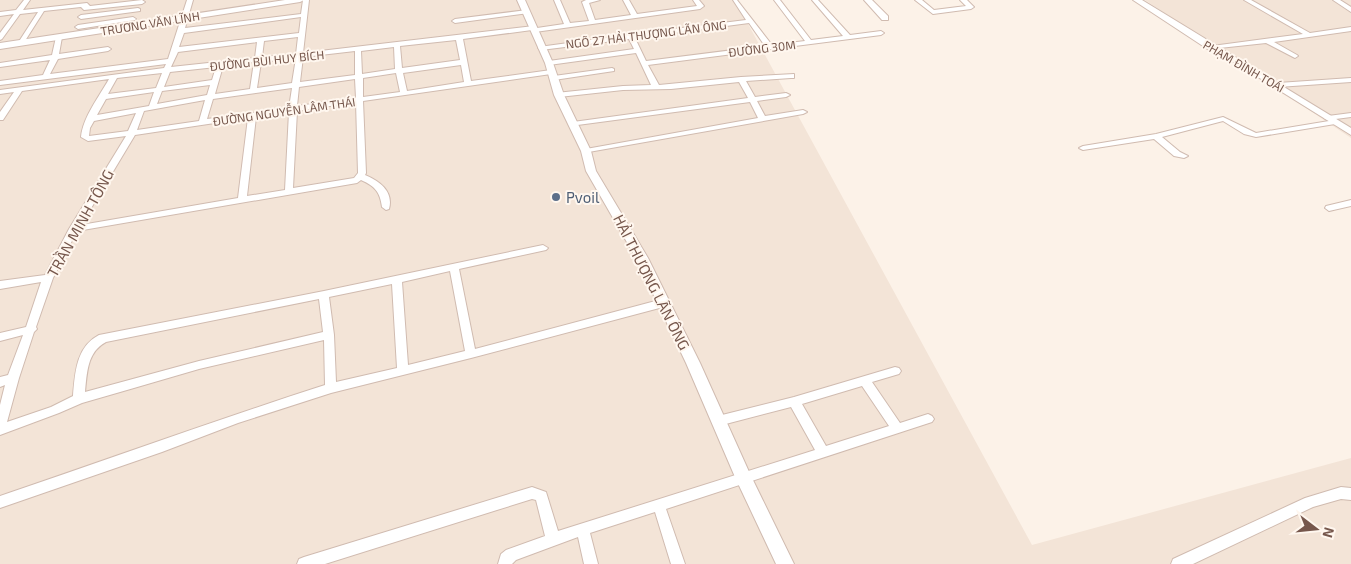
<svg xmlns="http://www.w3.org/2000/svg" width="1351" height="564" font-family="'Exo 2',sans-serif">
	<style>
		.residential { fill: #f3e4d7 }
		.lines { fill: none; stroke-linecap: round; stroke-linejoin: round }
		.minor-casing { stroke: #d0bbb0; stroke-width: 2 }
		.tertiary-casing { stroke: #d0bbb0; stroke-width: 2 }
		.minor { fill: #fff; fill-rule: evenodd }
		.tertiary { fill: #fff; fill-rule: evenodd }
		.service-dot { fill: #5c6f8a; stroke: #fff7ef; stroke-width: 2 }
		.labels { text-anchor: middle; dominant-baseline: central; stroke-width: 4; stroke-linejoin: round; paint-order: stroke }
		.far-street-label { font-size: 12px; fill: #76574c; stroke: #fff7ef }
		.service-label { font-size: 15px; fill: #4e5e75; stroke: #fff7ef; text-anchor: start }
		.street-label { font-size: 15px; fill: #76574c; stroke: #fff7ef }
	</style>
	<rect width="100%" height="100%" fill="#fcf2e8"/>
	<path class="residential" d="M0 0H735L1032 545 1351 458V564H0Z
		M1145 0H1351V138Z"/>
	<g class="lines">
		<g class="minor-casing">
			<path id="minor" d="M24 0H30L23 10 87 3 90 6 142 0 145 2 142 4 84 10 81 7 44 11 23 44 21 45 18 43 38 12 20 14 2 39 0 40V33L14 14 0 16V12L16 10Z
				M187 0H193L185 28 301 14 303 0H309L303 53 534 26 537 28 564 24 554 0H560L570 23 589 21 582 2 586 0H600L589 3 595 20 631 15 623 0H629L637 14 697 6 693 0H699L704 6 700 9 535 32 532 30 463 39 471 81 551 70 555 72 551 74 363 101 366 173 365 175C379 181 394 191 389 209L386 210 382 207C380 192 375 186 361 180L357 183 77 231 53 278 36 327 37 329 34 332 19 378 7 422 51 407 73 396C75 373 76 347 99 335L324 291 543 245 548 248 546 250 459 269 475 349 663 299 668 303 667 306 471 358 331 393 238 423 162 452 0 508V496C109 459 216 420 325 385L324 340 199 369 127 390 82 403 59 413 0 435V405L5 385 0 387V377L8 375 23 335 0 341V333L26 327 41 282 0 289V281L45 275 69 229 126 136 88 141 81 137C83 117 99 97 109 79L22 91 3 120H0V112L14 92 0 94V90L164 68 166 64 0 85V81L43 75 50 60 0 67V63L52 55 56 37 59 35 62 37 59 54 108 47 111 49 108 51 58 59 50 74 168 59ZM301 17 299 33 179 47 184 33ZM298 37 296 54 262 57 264 41ZM456 40 460 60 402 68 400 46ZM257 42 255 58 171 67 178 52ZM394 47 395 69 362 74 361 51ZM355 51V75L300 82 303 57ZM296 58 292 83 257 88 261 62ZM254 62 250 89 215 94 223 66ZM461 65 464 82 407 91 403 73ZM216 67 212 80 164 87 170 72ZM162 73 156 88 108 94 117 78ZM396 73 400 92 363 97V78ZM355 79 356 98 297 106 299 87ZM210 85 207 95 157 104 162 91ZM292 88 289 108 207 119 213 99ZM154 92 149 106 97 115 106 99ZM205 100 199 121 137 130 144 111ZM356 102 358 173 354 178 293 188 297 111ZM289 112 285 190 247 196 256 117ZM136 113 128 131 89 136 90 128 94 121ZM248 118 238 198 81 225 135 135ZM450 271 465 351 408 365 402 282ZM392 284 397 368 336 382 334 335 329 297ZM319 299 323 332 199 361 85 392C87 373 87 352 106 342Z
				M733 0H737L772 45 805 41 774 0H780L811 40 843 36 812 0H818L850 35 881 31 884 33 881 35 648 65 659 85 741 77 794 74V78H791L746 81 755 97 786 93 790 95 786 97 757 101 765 116 803 110 807 112 803 114 583 153 582 151 586 149 758 118 750 102 570 126 569 124 573 122 748 98 739 82 671 89 623 90 559 97H556V93L623 86 651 85 636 53 549 65 546 63 549 61 634 49 629 39 541 50 538 48 539 47 627 35 630 33 633 34 746 20ZM749 23 765 46 646 61 635 38Z
				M915 0H922L934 10 966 6 960 0H967L974 7 971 9 933 14Z
				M1244 0H1251L1310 33 1351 27V31L1274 42 1297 55 1298 56 1295 58 1266 43 1210 49V47L1212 46 1303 34Z
				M1333 0H1340L1351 7V12Z
				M138 8 140 9V11L81 19 78 17 81 15Z
				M527 10 529 11V13L455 23 452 21 455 19Z
				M133 17 136 19 135 20 78 29 75 27 78 25Z
				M612 68 614 69V71L554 80 550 78 554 76Z
				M1351 78V82L1278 87 1274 85 1278 83Z
				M1351 113V117L1328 120 1324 118 1328 116Z
				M1223 117 1256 133 1335 120 1339 122 1335 124 1256 137 1244 134 1223 121 1162 137 1180 152 1188 156 1184 158 1174 156 1154 139 1083 150 1079 148 1083 146 1156 134Z
				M1351 200V206L1329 211 1325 208 1326 206Z
				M895 367 899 368 901 371 899 374 872 382 900 423 928 414 932 416 934 419 932 422 666 509 685 564H671L655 512 590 533 598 564H584L578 537 516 560 512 564H498L501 554 506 550 545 536 536 500 532 499 325 564H297L299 559 304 557 532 487 546 492 558 531 815 450 791 407 718 426 714 424 712 421 714 418 718 416 794 397ZM862 386 889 426 826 446 802 404Z
				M1341 487 1351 488V500L1341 499 1313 507 1193 564H1171L1173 559 1305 498Z"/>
		</g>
		<g class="tertiary-casing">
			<path id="tertiary" d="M285 0H304L300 2 0 49V43Z
				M517 0H525L553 63 564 95 591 151 596 171 648 258 700 363 750 474 794 564H776L735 477 686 363 636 258 586 171 581 151 554 95 545 63Z
				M864 0H872L888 16V20H882Z
				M1133 0H1142L1351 128V135L1216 51 1209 50Z"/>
		</g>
		<use href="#minor" class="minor"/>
		<use href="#tertiary" class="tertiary"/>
	</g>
	<circle class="service-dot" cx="556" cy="197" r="5"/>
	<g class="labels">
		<g class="far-street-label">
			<text transform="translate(150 23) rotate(-9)">TRƯƠNG VĂN LĨNH</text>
			<text transform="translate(646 34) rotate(-7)">NGÕ 27 HẢI THƯỢNG LÃN ÔNG</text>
			<text transform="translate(762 48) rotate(-7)">ĐƯỜNG 30M</text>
			<text transform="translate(267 60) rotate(-6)">ĐƯỜNG BÙI HUY BÍCH</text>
			<text transform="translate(1244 66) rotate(30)">PHẠM ĐÌNH TOÁI</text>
			<text transform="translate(284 111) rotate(-8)">ĐƯỜNG NGUYỄN LÂM THÁI</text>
		</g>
		<g class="service-label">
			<text x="566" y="197">Pvoil</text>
		</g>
		<g class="street-label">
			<text transform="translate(80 223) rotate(-61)">TRẦN MINH TÔNG</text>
			<text transform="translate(652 282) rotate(63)">HẢI THƯỢNG LÃN ÔNG</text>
		</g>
	</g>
	<g transform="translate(1316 529) rotate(106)" stroke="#fff7ef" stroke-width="4" paint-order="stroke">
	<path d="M0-4L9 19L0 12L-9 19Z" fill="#76574c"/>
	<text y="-8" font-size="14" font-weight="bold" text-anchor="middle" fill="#76574c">N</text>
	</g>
</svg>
